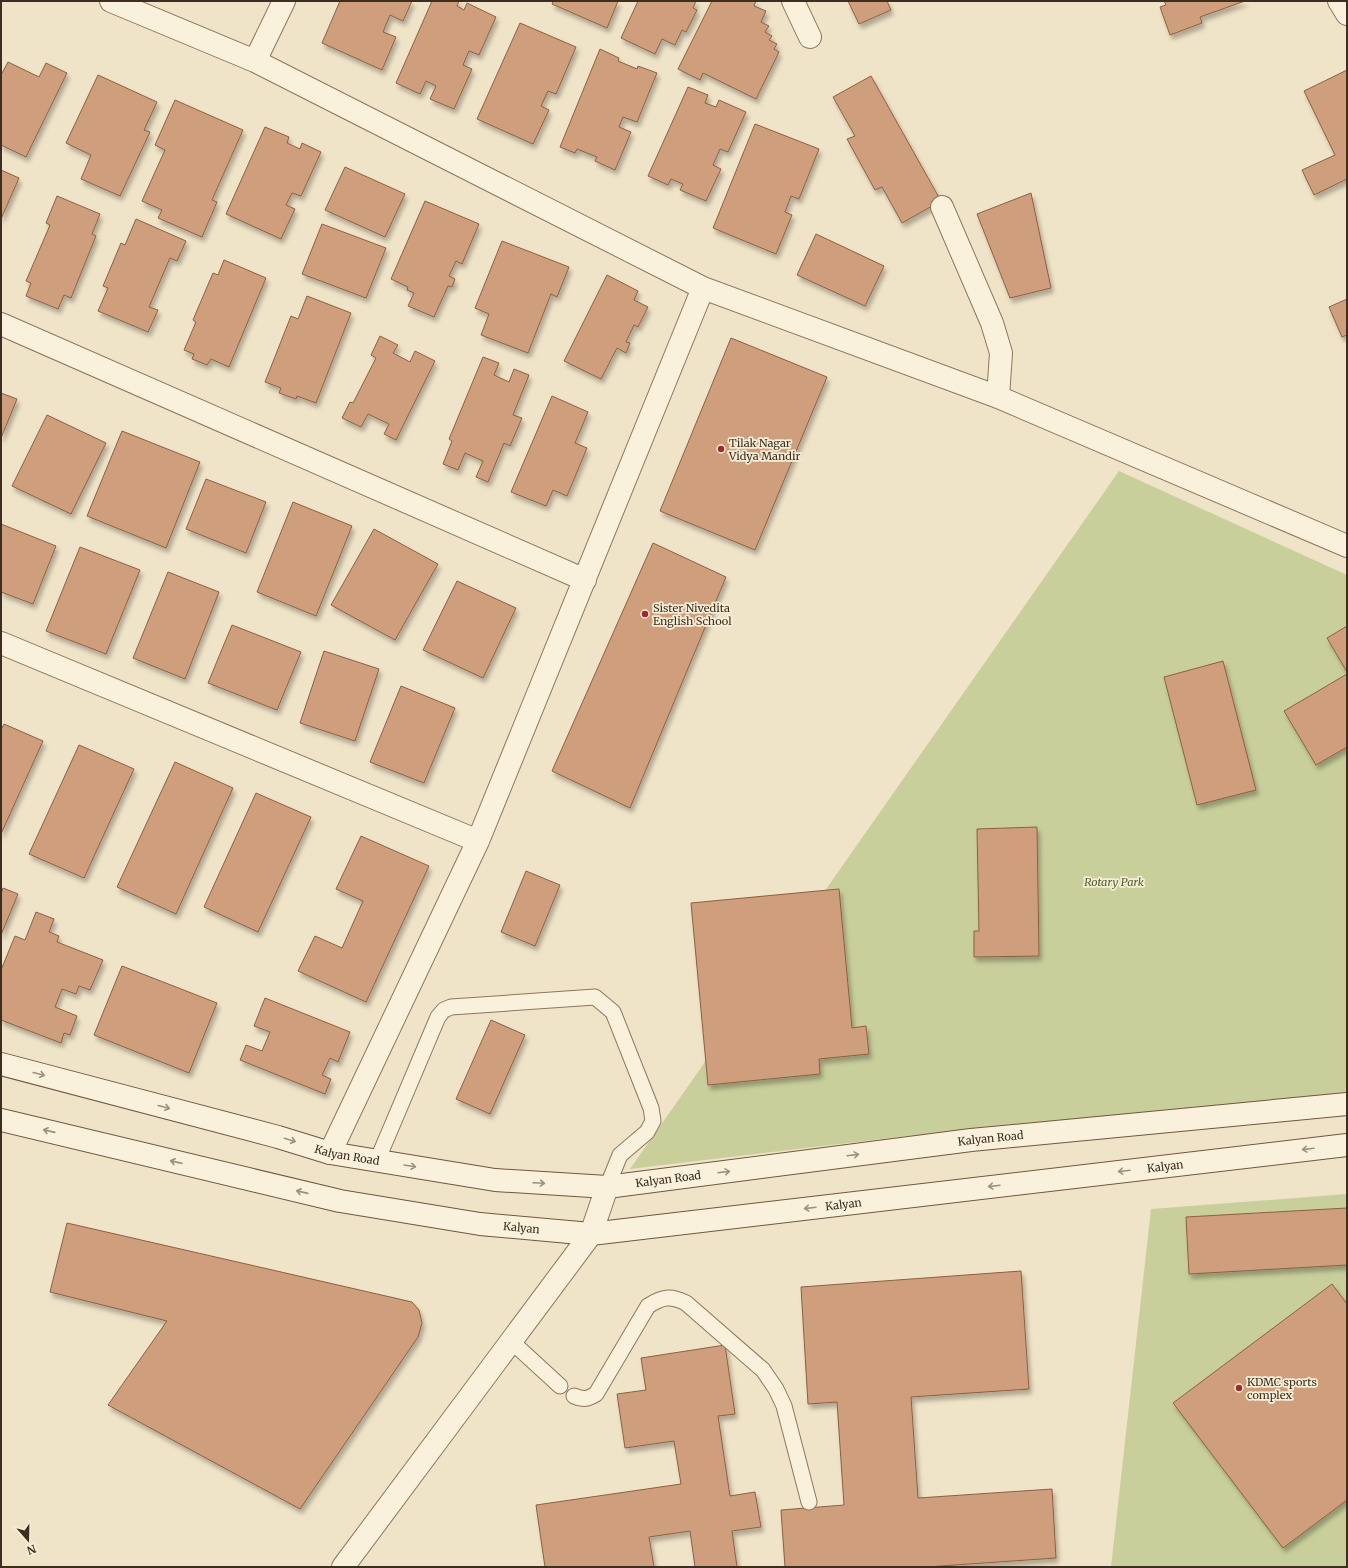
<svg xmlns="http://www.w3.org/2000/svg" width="1348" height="1568" font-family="Merriweather,serif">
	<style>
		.green { fill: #c9cf9b }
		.building { fill: #cf9f7d; stroke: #8d5f41; filter: url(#shadow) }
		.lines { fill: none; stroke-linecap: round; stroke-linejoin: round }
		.service-casing { stroke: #8d765c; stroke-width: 17 }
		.minor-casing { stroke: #8d765c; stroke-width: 24 }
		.tertiary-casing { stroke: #8d765c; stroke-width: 24 }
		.secondary-casing { stroke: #6f573f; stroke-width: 24 }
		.service { stroke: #faf1dc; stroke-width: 15 }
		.minor { stroke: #faf1dc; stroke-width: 22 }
		.tertiary { stroke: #faf1dc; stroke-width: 22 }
		.secondary { stroke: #faf1dc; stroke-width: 22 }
		.oneway { stroke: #9c907e }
		.poi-dot { fill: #9e2a2b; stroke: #f7eed8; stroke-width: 1.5 }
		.labels { text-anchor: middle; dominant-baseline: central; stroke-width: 3.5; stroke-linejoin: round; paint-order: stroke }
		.poi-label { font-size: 11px; fill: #3d2e20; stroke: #f7eed8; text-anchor: start }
		.park-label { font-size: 11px; font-style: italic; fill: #4d5a26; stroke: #f7eed8 }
		.street-label { font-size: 11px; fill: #3d2e20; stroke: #f7eed8 }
	</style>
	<defs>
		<filter id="shadow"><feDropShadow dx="2.5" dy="4.5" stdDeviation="2" flood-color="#0004"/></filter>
	</defs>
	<rect width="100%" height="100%" fill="#f0e4c8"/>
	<path class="green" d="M1119 471 1347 575V1095L992 1126 630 1169Z
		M1347 1194V1567H1111L1151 1209Z"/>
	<path class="building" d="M340 1H412L403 21 390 15 383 32 396 37 382 70 322 43Z
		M432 1H459L457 6 464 10 467 3 496 17 479 55 469 51 463 65 472 69 454 109 430 99 436 86 426 81 420 94 396 83Z
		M553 1H618L607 28 552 4Z
		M638 1H696L693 8 697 10 686 32 682 30 675 45 662 39 655 54 621 38Z
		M712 1H756L754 6 766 11 761 22 769 26 765 32 772 36 769 40 777 44 774 49 779 52 756 99 703 73 700 80 678 69Z
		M848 1H887L891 10 859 24Z
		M1164 1H1245L1200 17 1202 23 1170 35 1160 7 1166 5Z
		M520 23 576 47 556 94 548 91 541 106 549 110 533 144 477 119Z
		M600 49 619 58 618 61 637 69 638 66 657 73 637 122 623 117 619 127 631 132 615 170 595 161 597 157 577 149 575 153 560 147Z
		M8 62 39 77 46 63 67 73 26 157 1 145V75Z
		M1347 70V179L1314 195 1302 170 1335 155 1304 91Z
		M98 75 157 102 144 130 150 132 120 196 81 179 91 155 66 143Z
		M871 76 941 201 902 223 882 187 875 190 847 139 855 136 833 97Z
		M688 87 708 95 705 103 716 107 719 100 746 112 728 152 720 149 713 165 721 169 706 201 680 190 683 184 671 179 668 185 648 176Z
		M175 100 243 130 212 200 217 202 202 237 158 218 162 210 142 201 165 150 155 145Z
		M755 124 819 149 799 199 791 196 785 212 792 215 776 254 713 228Z
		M265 127 289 137 287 143 300 149 302 143 321 152 301 196 292 193 286 205 295 209 281 239 226 214Z
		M345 167 405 194 385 237 325 210Z
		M1 170 19 178 1 219Z
		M1031 193 1051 288 1010 298 977 214Z
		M57 196 100 214 92 234 96 236 71 298 64 295 58 309 26 296 31 283 26 281 50 225 46 223Z
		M425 201 479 224 462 264 456 261 449 276 455 279 452 287 448 286 434 317 408 306 414 293 407 290 408 287 391 279Z
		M136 219 186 241 177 261 170 258 149 307 158 310 148 332 98 311 108 288 103 286 121 243 125 245Z
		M322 224 386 248 366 298 302 274Z
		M816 234 884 266 865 306 797 275Z
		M502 241 569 267 557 297 551 294 528 353 481 335 489 314 475 308Z
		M224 260 266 278 229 367 211 359 207 365 192 359 194 354 184 350 196 322 193 320 213 273 218 275Z
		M607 275 638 291 634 300 648 307 638 327 634 325 626 342 630 343 626 353 617 348 601 379 564 361Z
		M307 296 351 313 316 403 297 396 296 399 279 393 281 388 265 382 291 316 298 319Z
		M1347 299V335L1342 337 1329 307Z
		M380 336 398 345 393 353 410 362 415 351 435 361 396 440 384 434 389 424 368 414 361 427 342 418 350 402 353 403 376 358 371 355Z
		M731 338 827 377 755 550 660 511Z
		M483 357 499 363 494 375 509 382 514 369 529 375 513 415 522 418 510 446 504 443 488 482 476 477 483 461 465 453 458 470 443 464 452 441 449 439Z
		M1 393 17 399 1 438Z
		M552 396 588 412 575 443 587 448 567 496 553 490 546 506 511 492Z
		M47 415 106 443 71 514 12 486Z
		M122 431 200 462 166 548 87 516Z
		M206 479 266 502 246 553 186 529Z
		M293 502 352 526 316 616 257 592Z
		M1 524 56 546 33 604 1 592Z
		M374 529 438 564 395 640 331 605Z
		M653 543 726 577 630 808 552 771Z
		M80 547 140 570 106 654 46 631Z
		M168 572 219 592 185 679 133 658Z
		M457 581 516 608 483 678 423 650Z
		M232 625 301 652 277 710 208 683Z
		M1347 626V672L1327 638Z
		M324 651 379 669 355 741 300 723Z
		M1223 661 1256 790 1197 805 1164 677Z
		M1347 674V747L1316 765 1284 711Z
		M401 686 455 708 424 783 370 762Z
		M4 724 43 741 1 834V730Z
		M79 745 134 769 84 878 29 854Z
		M175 762 233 788 176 914 117 887Z
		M256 793 311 817 258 932 204 907Z
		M1037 827 1039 956 974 957V931H979L977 829Z
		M361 836 429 866 366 1002 298 971 315 936 342 948 363 901 336 889Z
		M526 871 560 885 535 946 501 932Z
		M3 888 18 894 1 935V894Z
		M839 889 852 1028 866 1026 869 1054 819 1059 820 1074 708 1085 691 903Z
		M36 912 54 919 49 932 59 936 57 942 103 960 90 990 79 986 76 994 62 989 55 1007 77 1016 70 1035 64 1033 61 1043 1 1020V970L15 936 25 940Z
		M122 966 217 1003 189 1073 94 1035Z
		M265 998 350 1032 338 1062 330 1058 322 1075 331 1079 325 1094 240 1060 246 1045 262 1051 270 1032 254 1026Z
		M491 1020 525 1035 490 1114 456 1099Z
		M1347 1208V1265L1189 1274 1186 1217Z
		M67 1223 412 1302 419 1310 422 1323 418 1337 300 1509 108 1405 167 1321 50 1292Z
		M1021 1271 1029 1389 911 1397 918 1498 1052 1489 1056 1558 926 1567H785L781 1510 844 1505 837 1402 808 1404 801 1287Z
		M1332 1284 1347 1304V1500L1283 1548 1173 1403Z
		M725 1345 735 1414 718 1416 730 1496 755 1492 761 1527 732 1531 737 1567H695L690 1531 649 1537 654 1567H545L536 1505 681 1484 674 1441 625 1448 617 1394 646 1390 641 1358Z"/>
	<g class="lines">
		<g class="service-casing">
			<path id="service" d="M377 1161 438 1017 444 1010 451 1007 595 997 613 1012 651 1108 653 1121 647 1132 620 1155 607 1187
				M511 1341 560 1386
				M574 1396C584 1400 588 1399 596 1394L648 1306C662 1297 670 1295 686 1303L763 1370 776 1389 784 1406 809 1502"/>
		</g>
		<g class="minor-casing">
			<path id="minor" d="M111 1 255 61 703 288 998 397 1347 546
				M793 1 810 37
				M1339 1 1347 14
				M255 61 284 1
				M942 207 992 323 1001 353 998 397
				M1 324 585 580
				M1 643 478 841
				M330 1153 478 841 703 288"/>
		</g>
		<g class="tertiary-casing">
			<path id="tertiary" d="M343 1567 591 1234 607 1187"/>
		</g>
		<g class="secondary-casing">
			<g id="secondary">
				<path id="s1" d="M1 1064 278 1137 330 1153 495 1180 607 1187 971 1140 1347 1104"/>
				<path id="s2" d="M1 1120 340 1201 480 1224 591 1234 1347 1145"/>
			</g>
		</g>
		<use href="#service" class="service"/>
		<use href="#minor" class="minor"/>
		<use href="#tertiary" class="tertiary"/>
		<use href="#secondary" class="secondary"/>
	</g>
	<defs><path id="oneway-shaft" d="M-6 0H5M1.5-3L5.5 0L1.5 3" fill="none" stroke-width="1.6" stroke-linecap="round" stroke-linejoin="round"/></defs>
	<g class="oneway">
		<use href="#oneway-shaft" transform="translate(39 1074) rotate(15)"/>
		<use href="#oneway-shaft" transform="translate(164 1107) rotate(15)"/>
		<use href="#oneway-shaft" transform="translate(49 1131) rotate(-167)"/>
		<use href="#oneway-shaft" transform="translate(290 1140) rotate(17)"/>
		<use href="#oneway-shaft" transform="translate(1308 1149) rotate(173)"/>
		<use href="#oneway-shaft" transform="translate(853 1155) rotate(-7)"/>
		<use href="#oneway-shaft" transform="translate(176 1162) rotate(-167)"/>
		<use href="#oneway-shaft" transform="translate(410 1166) rotate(9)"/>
		<use href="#oneway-shaft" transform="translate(1124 1171) rotate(173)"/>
		<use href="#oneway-shaft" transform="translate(724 1172) rotate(-7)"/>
		<use href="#oneway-shaft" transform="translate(539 1183) rotate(3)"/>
		<use href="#oneway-shaft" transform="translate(994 1186) rotate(173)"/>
		<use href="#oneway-shaft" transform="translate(302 1192) rotate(-167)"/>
		<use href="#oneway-shaft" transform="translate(810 1208) rotate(173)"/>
	</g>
	<g class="poi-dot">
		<circle cx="721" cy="449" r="4"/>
		<circle cx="645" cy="614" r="4"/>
		<circle cx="1239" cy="1388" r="4"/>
	</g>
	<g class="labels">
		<g class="poi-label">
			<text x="729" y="443">Tilak Nagar<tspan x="729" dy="13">Vidya Mandir</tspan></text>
			<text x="653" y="608">Sister Nivedita<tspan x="653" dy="13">English School</tspan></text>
			<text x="1247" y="1382">KDMC sports<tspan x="1247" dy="13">complex</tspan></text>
		</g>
		<g class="park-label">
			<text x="1114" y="882">Rotary Park</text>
		</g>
		<g class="street-label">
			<text stroke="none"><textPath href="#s1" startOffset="1007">Kalyan Road</textPath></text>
			<text stroke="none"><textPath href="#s1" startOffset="358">Kalyan Road</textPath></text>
			<text stroke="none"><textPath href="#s2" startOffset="1180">Kalyan</textPath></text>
			<text stroke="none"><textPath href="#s1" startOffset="682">Kalyan Road</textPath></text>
			<text stroke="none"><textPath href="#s2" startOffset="856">Kalyan</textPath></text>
			<text stroke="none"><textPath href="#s2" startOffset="532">Kalyan</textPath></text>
		</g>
	</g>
	<rect width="1348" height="1568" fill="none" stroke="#3d2e20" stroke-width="4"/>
	<g transform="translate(28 1540) rotate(160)" stroke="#f7eed8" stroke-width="3" paint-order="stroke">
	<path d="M0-3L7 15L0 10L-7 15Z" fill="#3d2e20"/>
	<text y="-6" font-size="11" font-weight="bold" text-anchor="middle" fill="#3d2e20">N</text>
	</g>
</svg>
